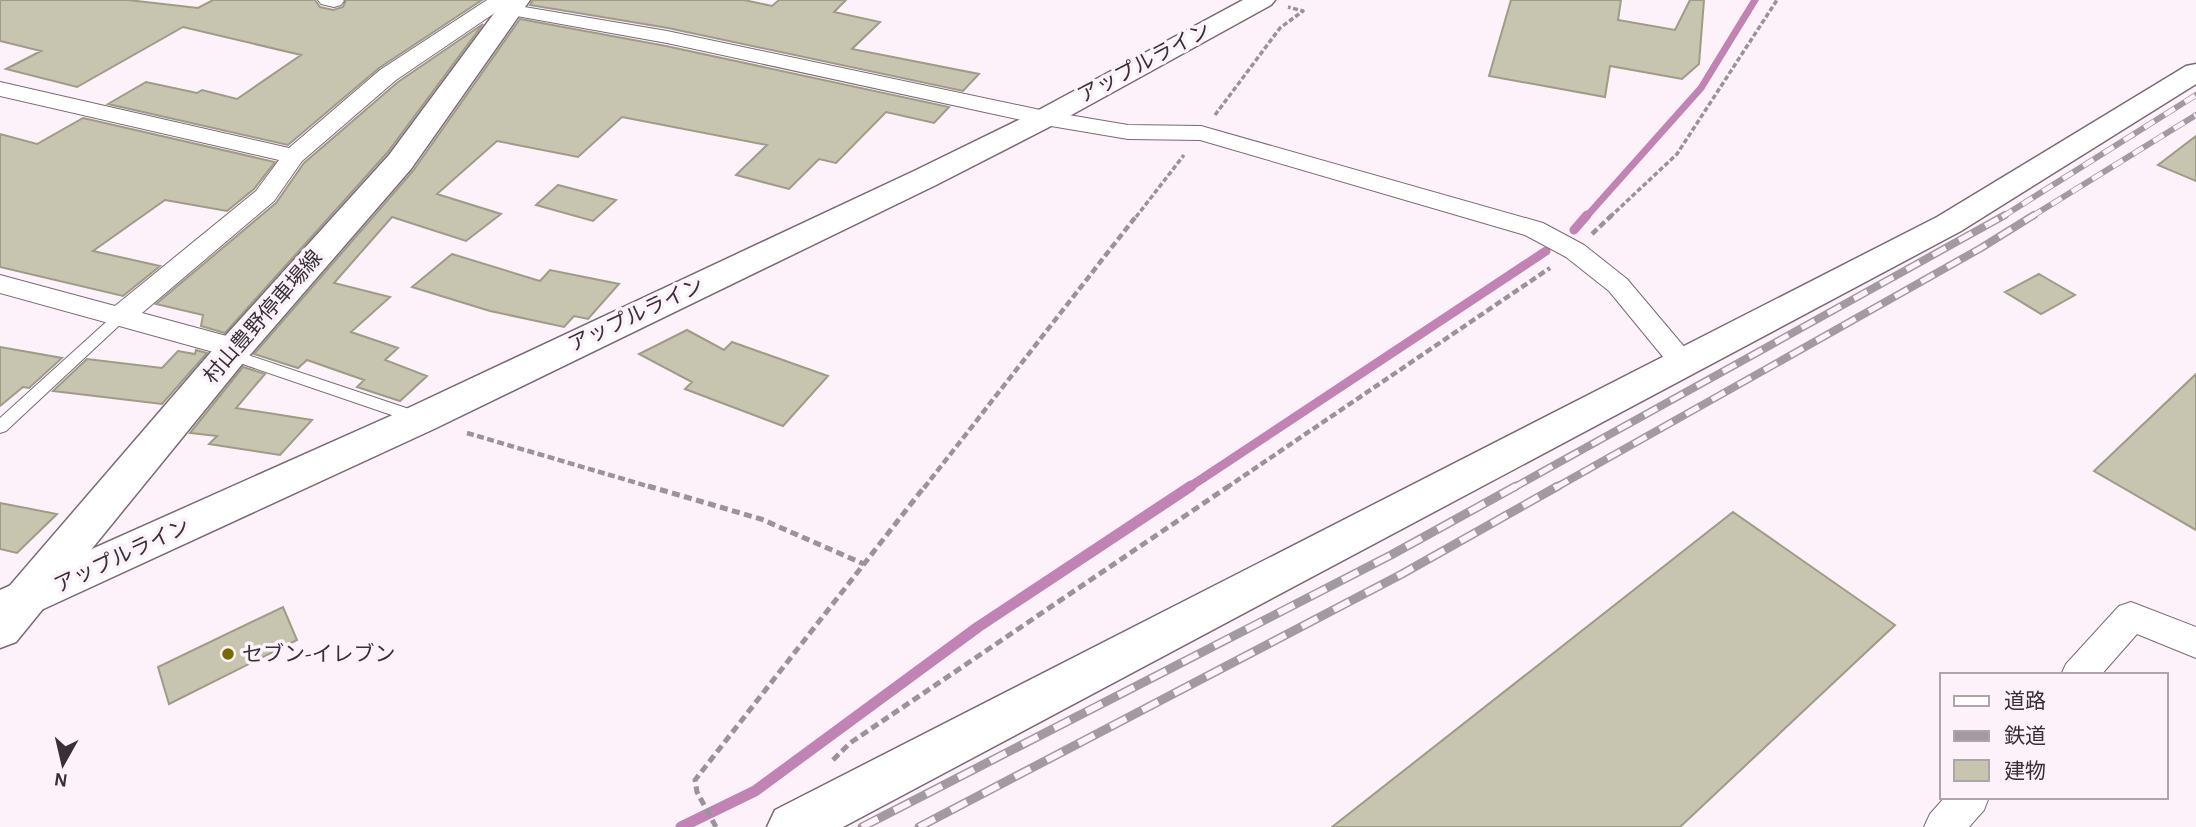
<svg xmlns="http://www.w3.org/2000/svg" width="2196" height="827" font-family="'Alegreya Sans','Noto Sans JP',sans-serif">
	<style>
		.lines { fill: none; stroke-linecap: round; stroke-linejoin: round }
		.stream-far2 { stroke: #c083b3; stroke-width: 7 }
		.stream-far1 { stroke: #c083b3; stroke-width: 9 }
		.stream { stroke: #c083b3; stroke-width: 11 }
		.building { fill: #c7c4af; stroke: #9e9b87; stroke-width: 2 }
		.service-casing { stroke: #7b6a76; stroke-width: 2 }
		.minor-casing { stroke: #7b6a76; stroke-width: 2 }
		.tertiary-casing { stroke: #7b6a76; stroke-width: 3 }
		.secondary-casing { stroke: #7b6a76; stroke-width: 3 }
		.trunk-casing { stroke: #7b6a76; stroke-width: 3 }
		.path-far2 { stroke: #9c929a; stroke-width: 3.5; stroke-dasharray: 5 2.5; stroke-linecap: butt }
		.path-far1 { stroke: #9c929a; stroke-width: 4.5; stroke-dasharray: 7 3.5; stroke-linecap: butt }
		.path { stroke: #9c929a; stroke-width: 5; stroke-dasharray: 8 4.5; stroke-linecap: butt }
		.service { fill: #fff; fill-rule: evenodd }
		.minor { fill: #fff; fill-rule: evenodd }
		.tertiary { fill: #fff; fill-rule: evenodd }
		.secondary { fill: #fff; fill-rule: evenodd }
		.trunk { fill: #fff; fill-rule: evenodd }
		.rail-far2-casing { stroke: #a399a0; stroke-width: 6 }
		.rail-far1-casing { stroke: #a399a0; stroke-width: 8 }
		.rail-casing { stroke: #a399a0; stroke-width: 9 }
		.rail-far2 { stroke: #fdf1fa; stroke-width: 4.5; stroke-dasharray: 12; stroke-linecap: butt }
		.rail-far1 { stroke: #fdf1fa; stroke-width: 5; stroke-dasharray: 15; stroke-linecap: butt }
		.rail { stroke: #fdf1fa; stroke-width: 6; stroke-dasharray: 18; stroke-linecap: butt }
		.poi-dot { fill: #786a01; stroke: #fdf1fa; stroke-width: 2.5 }
		.labels { text-anchor: middle; dominant-baseline: central; stroke-width: 7; stroke-linejoin: round; paint-order: stroke }
		.street-label { font-size: 21px; fill: #383036; stroke: #fdf1fa }
		.poi-label { font-size: 21px; fill: #383036; stroke: #fdf1fa; text-anchor: start }
	</style>
	<rect width="100%" height="100%" fill="#fdf1fa"/>
	<g class="lines">
		<path class="stream-far2" d="M1586 217 1701 88 1755 0"/>
		<path class="stream-far1" d="M1574 230 1587 215
			M1188 488 1546 251"/>
		<path class="stream" d="M681 827 755 791 978 627 1191 486"/>
	</g>
	<path class="building" d="M0 0H128L198 8 213 0H315L320 7 333 10 343 7 346 0H482L379 68 288 145 108 104 146 82 197 93 202 90 237 99 301 55 183 27 77 87 6 69 41 51 0 41Z
		M533 0H744L772 6 779 0H846L834 12 880 22 852 49 979 74 963 91 668 28 530 5Z
		M1511 0H1621L1618 20 1675 30 1690 0H1704L1699 64 1682 79 1610 66 1605 97 1489 76Z
		M520 19 666 46 949 107 934 123 886 112 836 163 819 159 789 189 736 175 767 145 622 117 578 157 497 141 437 194 501 214 466 241 392 217 334 283 390 297 351 332 398 348 385 360 427 376 400 401 357 387 364 380 307 360 298 368 254 354 413 171Z
		M483 24 387 153 225 333 201 326 203 315 156 304 276 203 304 163 398 82Z
		M83 118 275 162 254 189 227 211 165 200 93 251 160 266 123 296 0 267V134L37 144Z
		M2196 136V181L2158 165Z
		M558 185 616 200 593 221 536 205Z
		M452 254 540 281 550 270 619 284 588 319 574 316 564 327 490 311 412 287Z
		M2039 274 2075 295 2041 314 2005 292Z
		M687 330 724 350 732 342 828 376 783 426 685 389 692 382 639 354Z
		M0 347 62 358 29 388 23 387 0 406Z
		M196 350 207 353 162 404 53 391 87 359 162 368 178 351 195 354Z
		M243 367 265 374 236 408 312 420 280 455 209 444 217 436 190 433Z
		M2196 374V530L2094 471Z
		M0 503 57 514 17 553 0 549Z
		M1733 512 1895 625 1680 827H1332Z
		M283 607 297 640 169 704 158 667Z"/>
	<g class="lines">
		<g class="service-casing">
			<path id="service" d="M120 312 127 317 125 320 6 431 0 433V418L115 314Z
				M230 349 424 414 426 418 424 422H412L225 358 222 354Z"/>
		</g>
		<g class="minor-casing">
			<path id="minor" d="M318 0H343L344 1 341 5 334 7 321 4Z
				M487 0H510L507 4 667 31 1045 111 1128 125 1201 126 1543 223 1584 245 1627 279 1697 362 1693 369 1683 372 1673 369 1609 291 1566 257 1525 235 1200 140 1128 139 1045 125 667 43 511 15 504 13 502 8 396 80 302 161 274 201 142 313 245 341 249 348 245 355 235 358 0 293V275L115 306 256 191 279 160 0 96V82L289 148 380 70Z
				M2131 602 2196 627V658L2137 634 2101 675H2061L2066 664 2119 606Z
				M1945 797H1989L1984 810 1969 827H1924L1930 814Z"/>
		</g>
		<g class="tertiary-casing">
			<path id="tertiary" d="M2196 64V84L1961 231 843 827H767L775 810 1937 217 2186 66Z"/>
		</g>
		<g class="secondary-casing">
			<path id="secondary" d="M504 0H530L411 169 243 363 16 642 0 648V597L217 345 389 155Z"/>
		</g>
		<g class="trunk-casing">
			<path id="trunk" d="M1243 0H1275L1271 5 1055 124 936 185 434 429 0 629V590L406 409 914 171 1035 112Z"/>
		</g>
		<path class="path-far2" d="M1215 115 1280 28 1303 11 1288 7
			M1136 217 1184 155
			M1610 217 1677 154 1777 0"/>
		<path class="path-far1" d="M1592 234 1612 215
			M467 433 654 488
			M924 488 1137 215
			M1226 488 1550 268"/>
		<path class="path" d="M648 486 761 519 864 564
			M833 760 850 743 1229 486
			M716 827 697 792 695 780 925 486"/>
		<use href="#service" class="service"/>
		<use href="#minor" class="minor"/>
		<use href="#tertiary" class="tertiary"/>
		<use href="#secondary" class="secondary"/>
		<use href="#trunk" class="trunk"/>
		<g class="rail-far2-casing">
			<path id="rail-far2" d="M2002 217 2196 95
				M2031 217 2196 115"/>
		</g>
		<g class="rail-far1-casing">
			<path id="rail-far1" d="M1513 488 2005 215
				M1555 488 1981 248 2034 215"/>
		</g>
		<g class="rail-casing">
			<path id="rail" d="M862 827 1391 555 1516 486
				M919 827 1402 574 1558 486"/>
		</g>
		<use href="#rail-far2" class="rail-far2"/>
		<use href="#rail-far1" class="rail-far1"/>
		<use href="#rail" class="rail"/>
	</g>
	<circle class="poi-dot" cx="228" cy="654" r="7"/>
	<g class="labels">
		<g class="street-label">
			<text transform="translate(1144 63) rotate(-28)">アップルライン</text>
			<text transform="translate(636 315) rotate(-25)">アップルライン</text>
			<text transform="translate(263 317) rotate(-49)">村山豊野停車場線</text>
			<text transform="translate(122 556) rotate(-25)">アップルライン</text>
		</g>
		<g class="poi-label">
			<text x="242" y="654">セブン-イレブン</text>
		</g>
	</g>
	<rect x="1940" y="673" width="228" height="126" fill="#fdf1fa" stroke="#aea4ac" stroke-width="2"/>
	<rect x="1954" y="696" width="35" height="10" fill="#ffffff" stroke="#aea4ac" stroke-width="2"/>
	<text x="2004" y="708" font-size="21" fill="#383036">道路</text>
	<rect x="1954" y="731" width="35" height="10" fill="#a399a0" stroke="#aea4ac" stroke-width="2"/>
	<text x="2004" y="743" font-size="21" fill="#383036">鉄道</text>
	<rect x="1954" y="760" width="35" height="21" fill="#c7c4af" stroke="#aea4ac" stroke-width="2"/>
	<text x="2004" y="778" font-size="21" fill="#383036">建物</text>
	<g transform="translate(63 764) rotate(188)" stroke="#fdf1fa" stroke-width="5" paint-order="stroke">
	<path d="M0-5L12 26L0 18L-12 26Z" fill="#383036"/>
	<text y="-10" font-size="19" font-weight="bold" text-anchor="middle" fill="#383036">N</text>
	</g>
</svg>
